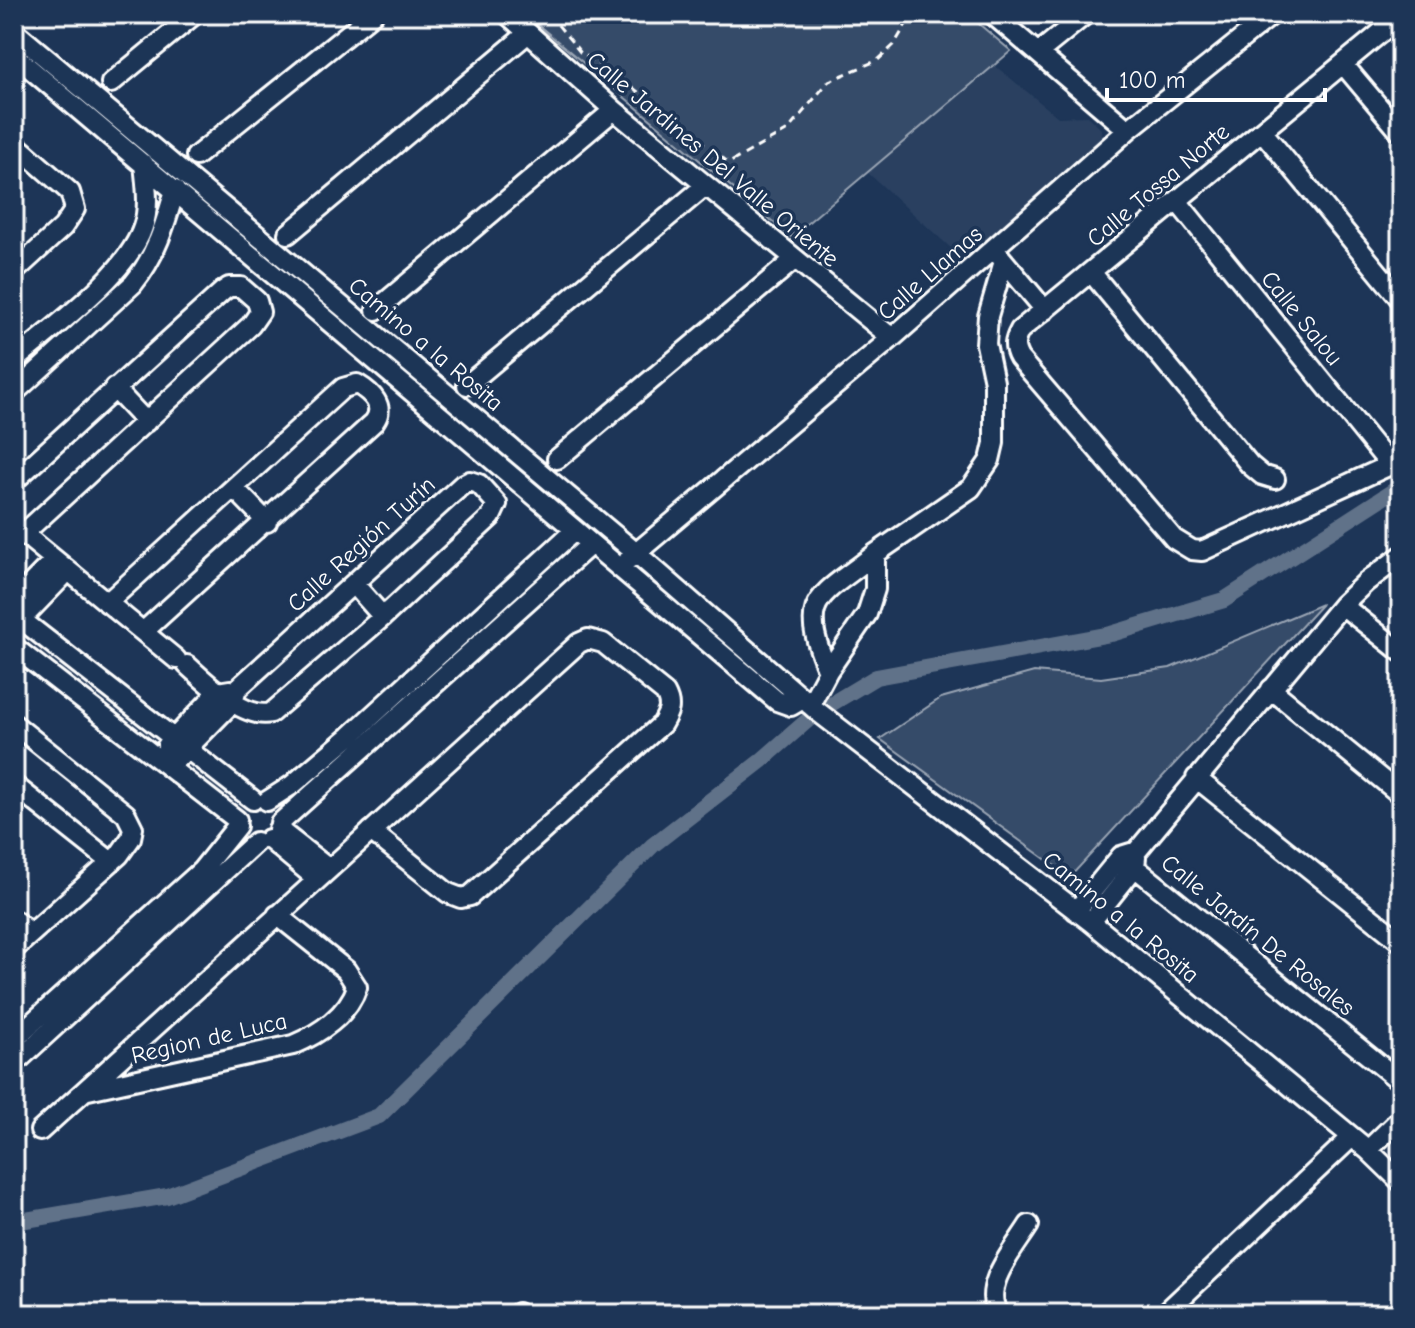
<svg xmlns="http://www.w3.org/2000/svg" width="1415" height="1328" font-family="'Comic Neue',sans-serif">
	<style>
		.built { fill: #2a4161 }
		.green { fill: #364b69; stroke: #9aa5b4; stroke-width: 2 }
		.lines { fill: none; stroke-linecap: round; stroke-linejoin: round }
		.canal { stroke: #617289; stroke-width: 16 }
		.minor-casing { stroke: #fff; stroke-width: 24 }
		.path { stroke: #fff; stroke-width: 3; stroke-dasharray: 8 6; stroke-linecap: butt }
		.minor { stroke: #1d3557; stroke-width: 18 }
		.labels { text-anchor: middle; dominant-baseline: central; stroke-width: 7; stroke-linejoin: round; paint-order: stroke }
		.street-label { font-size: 24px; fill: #fff; stroke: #1d3557 }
	</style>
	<rect width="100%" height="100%" fill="#1d3557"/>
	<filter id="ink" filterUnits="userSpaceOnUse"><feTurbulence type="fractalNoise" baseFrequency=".0125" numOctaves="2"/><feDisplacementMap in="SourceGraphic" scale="16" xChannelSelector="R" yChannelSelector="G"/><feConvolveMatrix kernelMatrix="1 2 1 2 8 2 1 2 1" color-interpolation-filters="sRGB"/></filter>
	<g filter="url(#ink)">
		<path class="built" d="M994 65 1058 117 1087 116 1101 129 1102 142 963 259 867 172Z"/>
		<path class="green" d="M525 14H967L1011 51 791 237Z
			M1322 604 1070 877 880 739 941 698 1034 672 1101 678 1170 668Z"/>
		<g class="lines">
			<path class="canal" d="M14 1222 167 1196 379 1116 653 845 761 761 816 713 876 677 1111 634 1224 600 1401 486"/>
			<g class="minor-casing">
				<path id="minor" d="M507 14 614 110 892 338
					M992 14 1128 130
					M1401 16 1020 330C1014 341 1013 347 1019 358L1174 539 1192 550 1202 551 1401 460
					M14 31 636 553 817 711 1091 922 1368 1150 1401 1182
					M1038 53 1086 14
					M14 55 777 701 791 706 803 699
					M1343 64 1401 133
					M111 83 195 14
					M1262 131 1401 300
					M14 143 70 192 75 209 63 227 14 272
					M196 156 373 14
					M1177 201 1390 465
					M288 234 527 34
					M998 254 1045 310
					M1091 272 1250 465 1262 475 1275 479
					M376 310 614 110
					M14 361C52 328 128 274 143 227 150 207 146 184 144 164
					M467 385 705 186
					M114 388 146 422
					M14 393 133 284C156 256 165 225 175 190
					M557 459 795 259
					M14 481 223 291 229 287H241L257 301 260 312 251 325 23 534
					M234 488 267 522
					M14 526 176 659
					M629 559 892 338 1128 130 1273 14
					M354 584 383 617
					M14 601 54 560
					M107 603 343 388 357 384C372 393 386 406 374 422L143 632
					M1342 605 1401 652
					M14 614 253 800
					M14 627 68 571
					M14 647 237 820
					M828 671C796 597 820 598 875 554
					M1271 689 1401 795
					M810 705 828 671 867 614 875 589V554L971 488 990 460 994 443V382L986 344 988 316 1004 261
					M14 724 126 814 133 828 131 838 119 855 14 949
					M167 746 218 692 230 690
					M169 767 233 702 237 689 462 485 470 481 479 484 497 504 491 517 383 617 271 713C244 720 206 682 187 665
					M1196 778 1401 942
					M14 785 110 861
					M267 801 292 785 350 736 574 531
					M280 823 590 545
					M278 829 329 869
					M269 839 317 879
					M1121 856 1401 1082
					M1076 911 1121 856 1137 851 1342 605 1366 582 1401 556
					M14 920 31 933
					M1091 922 1135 867 1136 857
					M14 1039 201 871 237 826
					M14 1064 256 842
					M88 1090 293 1045C319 1034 348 1015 357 987L346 970 277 915
					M40 1131 579 643 588 639 603 643 665 693C672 706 669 712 662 724L470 896 461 898 448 893 371 831
					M1368 1150 1401 1118
					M517 1314 518 1313
					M999 1314C979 1288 1015 1248 1029 1225
					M1164 1314 1352 1137"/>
			</g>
			<path class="path" d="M549 14 580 52 619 77 729 163 788 130 829 81 878 60 894 45 912 14
				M715 173 725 160"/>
			<use href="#minor" class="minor"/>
		</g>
	</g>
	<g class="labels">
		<g class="street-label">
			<text transform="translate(713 159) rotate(40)">Calle Jardines Del Valle Oriente</text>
			<text transform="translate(1158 185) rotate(-40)">Calle Tossa Norte</text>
			<text transform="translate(930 273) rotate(-41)">Calle Llamas</text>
			<text transform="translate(1302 318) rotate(51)">Calle Salou</text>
			<text transform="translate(426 344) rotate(40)">Camino a la Rosita</text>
			<text transform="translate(361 544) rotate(-42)">Calle Región Turín</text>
			<text transform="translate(1121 917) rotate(39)">Camino a la Rosita</text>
			<text transform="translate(1258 935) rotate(39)">Calle Jardín De Rosales</text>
			<text transform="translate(209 1038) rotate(-13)">Region de Luca</text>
		</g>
	</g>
	<rect width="1415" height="1328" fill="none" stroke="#1d3557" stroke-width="48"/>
	<rect x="24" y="24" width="1367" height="1280" fill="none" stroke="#fff" stroke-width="3" filter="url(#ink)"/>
	<path d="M1107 88v12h218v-12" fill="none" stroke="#ffffff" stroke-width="4"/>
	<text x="1119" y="88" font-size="24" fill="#ffffff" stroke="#1d3557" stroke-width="6" paint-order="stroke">100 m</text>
</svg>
